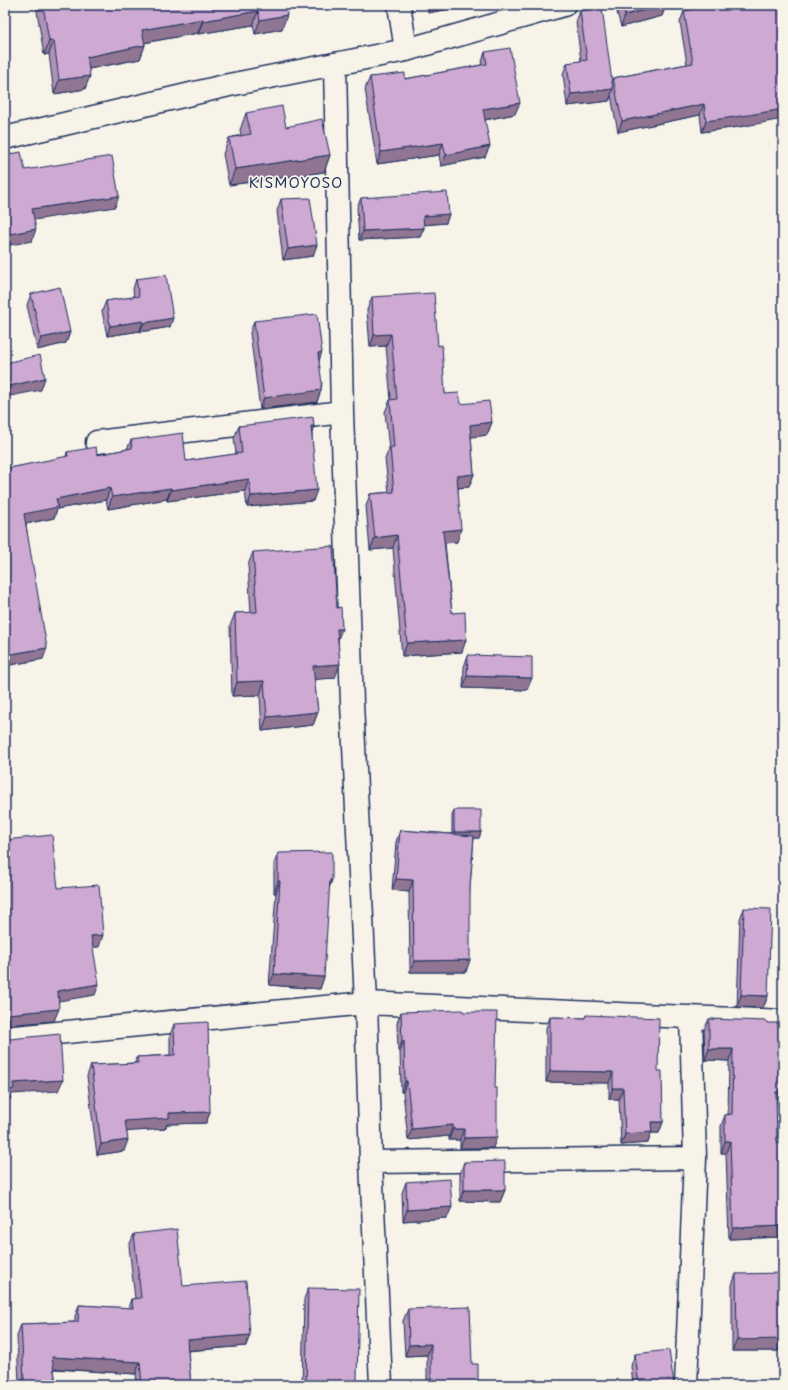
<svg xmlns="http://www.w3.org/2000/svg" width="788" height="1390" font-family="'Playpen Sans',sans-serif">
	<style>
		.lines { fill: none; stroke-linecap: round; stroke-linejoin: round }
		.minor-casing { stroke: #1b2f5e; stroke-width: 25 }
		.tertiary-casing { stroke: #1b2f5e; stroke-width: 25 }
		.minor { stroke: #f7f3e8; stroke-width: 22 }
		.tertiary { stroke: #f7f3e8; stroke-width: 22 }
		.wall { fill: #b191b5; stroke: #1b2f5e }
		.shaded-wall { fill: #907693; stroke: #1b2f5e }
		.building { fill: #cea9d2; stroke: #1b2f5e }
		.labels { text-anchor: middle; dominant-baseline: central; stroke-width: 3.5; stroke-linejoin: round; paint-order: stroke }
		.quarter-label { font-size: 14px; letter-spacing: 1px; fill: #1b2f5e; stroke: #f7f3e8 }
	</style>
	<rect width="100%" height="100%" fill="#f7f3e8"/>
	<filter id="ink" filterUnits="userSpaceOnUse"><feTurbulence type="fractalNoise" baseFrequency=".025" numOctaves="2"/><feDisplacementMap in="SourceGraphic" scale="8" xChannelSelector="R" yChannelSelector="G"/><feConvolveMatrix kernelMatrix="1 2 1 2 8 2 1 2 1" color-interpolation-filters="sRGB"/></filter>
	<g filter="url(#ink)">
		<g class="lines">
			<g class="minor-casing">
				<path id="minor" d="M399 5 406 50
					M335 64 342 412 352 703 366 1003 371 1162 381 1385
					M97 442 342 412
					M5 1038 366 1003 783 1021
					M371 1162 695 1158
					M686 1385 695 1158 691 1017"/>
			</g>
			<g class="tertiary-casing">
				<path id="tertiary" d="M5 138 229 85 406 50 564 5"/>
			</g>
			<use href="#minor" class="minor"/>
			<use href="#tertiary" class="tertiary"/>
		</g>
		<path class="wall" d="M36 5H285L282 29 255 34 253 25 198 34V33L144 43 145 45 140 59 89 69 85 89 54 94 49 54 44 55Z
			M427 5H469L428 13Z
			M615 5H666L662 16 621 27Z
			M711 5H783L745 126 702 132 700 115 618 132 611 96 609 101 567 106 563 74 567 63 581 61 576 22 580 11 612 82 613 78 687 64 680 22 684 11 711 6Z
			M485 52 515 114 485 120V157L441 166 439 155 377 164 365 89 370 77 405 79 481 65Z
			M246 113 286 127 330 155 324 172 229 185 223 154 229 138 241 135 240 130Z
			M361 198 449 214 446 223 423 225 424 228 420 237 359 240 357 207Z
			M281 199 313 256 283 260 277 211Z
			M136 279 170 327 140 332V331L107 336 102 311 106 301 134 297 133 289Z
			M31 294 70 332 66 343 37 350 27 305Z
			M372 297 438 346 445 394 461 404 492 422 487 435 471 437 474 474 469 487 458 488 457 542 445 543 452 613 462 652 402 656 393 548 370 550 366 506 370 494 389 492 385 459 389 449 385 412 390 400H391L386 346 370 347 367 310Z
			M254 321 319 361 321 389 317 402 260 409 250 333Z
			M239 426H314L312 433 313 501 247 507 245 491 167 501V499L108 509 106 500 57 509 54 518 26 524 43 659 5 666V469L66 457 67 452 97 455 127 449 131 440 186 461 236 454 234 438Z
			M253 552 338 640 335 678 314 679 318 712 313 725 262 731 260 695 232 696 230 626 235 613H251L248 565Z
			M468 655 527 690 463 688 464 667Z
			M454 810 481 832 479 838H474L470 886 466 972H410L409 892 392 890 396 842 400 830 452 834V816Z
			M278 853 324 977 320 989 269 985 276 893H274V864Z
			M744 908 768 996 763 1008 737 1007 740 919Z
			M401 1012 493 1148H460V1140H449V1136L408 1140 403 1092H401L400 1051H398L397 1023Z
			M586 1015 658 1071 663 1122 659 1133H651L648 1143 621 1145 619 1099H609V1083L546 1082V1028L550 1017 585 1018Z
			M709 1019 767 1023 783 1103H776L777 1143 783 1142V1237L729 1239 726 1153H721V1126L725 1115H728L729 1061 705 1060 704 1030Z
			M174 1024 210 1112 206 1123 167 1124 165 1129 127 1131 124 1151 97 1155 87 1076 91 1065 135 1063 137 1057 170 1055V1035Z
			M464 1162 505 1190 500 1202 460 1201V1173Z
			M406 1182 447 1218 403 1221 402 1193Z
			M134 1234 183 1286 246 1346 188 1351 191 1385H137L136 1374 54 1369 56 1385H19L17 1336 21 1324 75 1322V1316L79 1305 128 1308 131 1299H135L129 1246Z
			M736 1274 782 1280 780 1347 778 1351H732V1285Z
			M308 1288 357 1381 375 1385H302L304 1299Z
			M408 1309 478 1385H427V1355L405 1356 403 1321Z
			M635 1354 674 1385H633L631 1366Z"/>
		<path class="shaded-wall" d="M431 5H469L428 13Z
			M664 5H666L662 16 621 27 625 15Z
			M258 11 253 25 198 34 203 21Z
			M287 15 282 29 255 34 260 20Z
			M203 19 198 33 137 44 142 30Z
			M49 41H54L49 54 44 55Z
			M145 45 140 59 83 70 87 57Z
			M90 76 85 89 54 94 59 80Z
			M613 89 609 101 567 106 571 94Z
			M520 103 515 114 479 121 483 109Z
			M704 104 700 115 618 132 622 121Z
			M783 109V119L745 126 702 132 706 121Z
			M443 143 439 155 377 164 381 152Z
			M490 146 485 157 441 166 446 155Z
			M330 155 324 172 229 185 235 169Z
			M119 196 115 207 28 221 32 209Z
			M449 214 446 223 420 225 423 216Z
			M424 228 420 237 359 240 363 231Z
			M36 229 32 241 5 246V235Z
			M317 245 313 256 283 260 288 249Z
			M173 318 170 327 140 332 144 323Z
			M143 321 140 331 107 336 110 326Z
			M70 332 66 343 37 350 41 338Z
			M391 334 386 346 370 347 374 335Z
			M322 352 318 364V353Z
			M45 378 41 390 5 397V387Z
			M322 384 320 391 321 390 317 402 260 409 264 398Z
			M492 422 487 435 465 438 470 425Z
			M311 426H314L310 437Z
			M474 474 469 487 452 488 457 476Z
			M249 479 245 491 167 501 171 490Z
			M110 488 106 500 57 509 54 518 20 525 24 514 56 499Z
			M171 488 167 499 108 509 112 497Z
			M317 490 313 501 247 507 251 496Z
			M461 529 457 542 439 543 443 531Z
			M397 535 393 548 370 550 375 538Z
			M337 629H342L337 642Z
			M466 640 462 652 402 656 407 643Z
			M47 648 43 659 5 666V655Z
			M340 664 335 678 308 680 313 666Z
			M467 676 532 678 527 690 463 688Z
			M264 681 260 695 232 696 237 682Z
			M318 712 313 725 262 731 267 717Z
			M454 832H481L479 838H452Z
			M396 879 413 880 409 892 392 890Z
			M330 880H332L328 892Z
			M278 881H280L276 893H274Z
			M103 935 99 947 87 948 91 936Z
			M470 960 466 972H410L414 961Z
			M274 974 324 977 320 989 269 985Z
			M99 984 95 995 53 1002 58 991Z
			M741 995 768 996 763 1008 737 1007Z
			M59 1009 54 1021 5 1025V1015L8 1014Z
			M402 1041H404L400 1051H398Z
			M709 1049H733L729 1061 705 1060Z
			M550 1071 613 1072 609 1083 546 1082Z
			M63 1080 58 1091 12 1094 10 1100 5 1101V1090L13 1083Z
			M405 1081H407L403 1092H401Z
			M613 1088H623L619 1099H609Z
			M776 1092H783V1103H772Z
			M210 1112 206 1123 167 1124 165 1129 121 1132 125 1121 169 1113Z
			M651 1122H663L659 1133H651L648 1143 621 1145 625 1134Z
			M453 1125 449 1136 408 1140 412 1129Z
			M453 1129H464L460 1140H449Z
			M497 1137 493 1148H460L464 1138Z
			M128 1140 124 1151 97 1155 101 1144Z
			M725 1141H730L726 1153H721Z
			M464 1190H505L500 1202 460 1201Z
			M452 1207 447 1218 403 1221 407 1210Z
			M783 1226V1237L729 1239 733 1228Z
			M250 1335 246 1346 183 1351 187 1340Z
			M783 1335V1347H780L778 1351H732L737 1340Z
			M431 1344 427 1355 405 1356 409 1345Z
			M52 1357 140 1362 136 1374 48 1368Z"/>
		<path class="building" d="M43 5H285L287 15 260 20 258 11 203 21V19L142 30 145 45 87 57 90 76 59 80 54 41H49Z
			M622 5H664L625 15Z
			M715 5H783V109L749 115 706 121 704 104 622 121 613 78 693 63 684 11Z
			M602 8 613 89 571 94 567 63 587 60 580 11Z
			M510 48 520 103 483 109 490 146 446 155 443 143 381 152 370 77 405 73V79L487 64 485 52Z
			M282 106 286 127 322 119 330 155 235 169 229 138 251 134 246 113Z
			M21 152 25 170 112 156 119 196 32 209 36 229 5 235V155Z
			M447 192 449 214 423 216 424 228 363 231 361 198Z
			M310 198 317 245 288 249 281 199Z
			M166 275 173 318 144 323 143 321 110 326 106 301 139 296 136 279Z
			M60 287 70 332 41 338 31 294Z
			M434 293 438 346 442 345 445 394 459 393 461 404 489 401 492 422 470 425 474 474 457 476 461 529 443 531 452 613 465 612 466 640 407 643 397 535 375 538 370 494 394 492 390 447H394L390 400 397 399 391 334 374 335 372 297Z
			M317 314 322 352 318 353 322 384 321 385V390L264 398 254 321Z
			M40 355 45 378 5 387V363Z
			M313 417 314 426H311L317 490 251 496 249 479 171 490V488L112 497 110 488 56 499 58 507 24 514 47 648 5 655V491H6L5 485V469L68 456 67 452 96 447 97 455 132 448 131 440 183 433 186 461 242 453 239 426Z
			M333 546 337 608 341 607 342 629H337L340 664 313 666 318 712 267 717 264 681 237 682 235 613 257 612 253 552Z
			M468 655 532 657V678L467 676Z
			M454 810H481V832H454Z
			M400 830 474 836 470 886V960L414 961 413 880 396 879Z
			M52 835 58 888 99 885 103 935 91 936 99 984 58 991 59 1009 8 1014 5 1015V840Z
			M332 852V880H330L324 977 274 974 280 881H278V853Z
			M744 908 771 909 768 996 741 995Z
			M463 1010V1012H497L495 1088H497V1137L464 1138V1129H453V1125L412 1129 407 1081H405L404 1041H402L401 1012Z
			M586 1015 659 1018 658 1071H662L663 1122H651L652 1132 625 1134 623 1088H613V1072L550 1071V1017L585 1018Z
			M709 1019 767 1021V1023H783V1092H776L777 1143 783 1142V1226L733 1228 730 1141H725V1115L732 1114 733 1049H709Z
			M208 1022 210 1112 169 1113V1118L125 1121 128 1140 101 1144 91 1065 138 1063 137 1057 175 1055 174 1024Z
			M60 1034 63 1080 13 1083 14 1089 5 1090V1038L10 1039Z
			M505 1161V1190H464V1162Z
			M450 1179 452 1207 407 1210 406 1182Z
			M177 1229 183 1286 246 1281 250 1335 187 1340 191 1385H142L140 1362 52 1357 56 1385H21L20 1381 24 1380 21 1324 78 1322 79 1305 133 1308 131 1299 141 1298 134 1234Z
			M782 1273V1280H783L782 1339 737 1340 736 1274Z
			M308 1288 359 1289 357 1381 374 1380 375 1385H306Z
			M470 1307 472 1364H478V1385H431V1344L409 1345 408 1309Z
			M669 1350 674 1385H639L635 1354Z"/>
	</g>
	<g class="labels">
		<g class="quarter-label">
			<text x="296" y="182">KISMOYOSO</text>
		</g>
	</g>
	<rect width="788" height="1390" fill="none" stroke="#f7f3e8" stroke-width="20"/>
	<rect x="10" y="10" width="768" height="1370" fill="none" stroke="#1b2f5e" stroke-width="1.5" filter="url(#ink)"/>
</svg>
